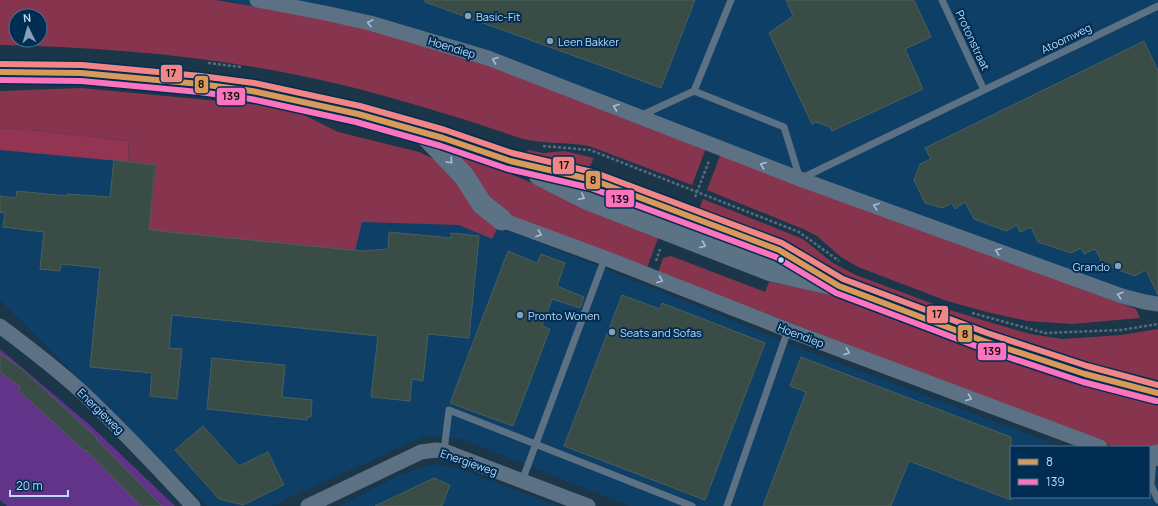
<svg xmlns="http://www.w3.org/2000/svg" width="1158" height="506" font-family="Manrope,sans-serif">
	<style>
		.built { fill: #0e3f66 }
		.green { fill: #87354e; fill-rule: evenodd }
		.forest { fill: #923452 }
		.water { fill: #61348a }
		.building { fill: #394c46; stroke: #4c5e5d }
		.lines { fill: none; stroke-linecap: round; stroke-linejoin: round }
		.path { stroke: #586b7b; stroke-width: 2.5; stroke-dasharray: 3 2; stroke-linecap: butt }
		.lane { stroke: #5c7183; stroke-width: 7 }
		.street { stroke: #5c7183; stroke-width: 15 }
		.secondary { stroke: #5c7386; stroke-width: 21 }
		.bus-1-casing { stroke: #002d51; stroke-width: 9 }
		.bus-2-casing { stroke: #002d51; stroke-width: 9 }
		.bus-3-casing { stroke: #002d51; stroke-width: 9 }
		.bus-1 { stroke: #d9995a; stroke-width: 6 }
		.bus-2 { stroke: #fc73be; stroke-width: 6 }
		.bus-3 { stroke: #f28686; stroke-width: 6 }
		.oneway { stroke: #a5c0da }
		.oneway2 { stroke: #a5c0db }
		.poi-dot { fill: #84a0ba; stroke: #002d51; stroke-width: 1.5 }
		.bus-dot { fill: #bddaf7; stroke: #002d51; stroke-width: 1.5 }
		.labels { text-anchor: middle; dominant-baseline: central; stroke-width: 4; stroke-linejoin: round; paint-order: stroke }
		.poi-label { font-size: 11px; fill: #bddaf7; stroke: #002d51; text-anchor: start }
		.street-label { font-size: 11px; fill: #bddaf7; stroke: #002d51 }
		.line-badge { stroke: #002d51; stroke-width: 1.5 }
		.pale-badge-label { font-size: 11px; text-anchor: middle; font-weight: bold; fill: #111 }
	</style>
	<rect width="100%" height="100%" fill="#1b3549"/>
	<path class="built" d="M212 0H1158V306L423 39 227 1Z
		M0 138 158 156 516 233 817 355 1063 447H1011V497H1149V459L1158 460V506H629L462 439 425 436 271 506H207L0 300Z
		M432 464 457 468 558 506H339L397 476Z"/>
	<path class="green" d="M0 0H216L300 14 338 21 448 50 706 148 692 185 589 146C568 142 544 144 523 139 504 133 485 126 466 120 410 103 354 86 297 75 200 55 99 47 0 45ZM16 16H40V40H16Z
		M81 88 282 107 302 114 338 132 419 152 434 159 499 225 492 239 459 225 362 222 355 251 149 230 156 165 129 162 128 141 41 131 0 128V91Z
		M528 150 543 153 564 151 594 158 590 166 558 164 526 154Z
		M456 153 486 164 571 199 660 233 647 268 506 215 497 210Z
		M721 153 1136 309 1140 318 1072 324 1027 321 987 312 947 301 858 267 841 257 817 236 803 229 707 190Z
		M703 199 803 239 833 263 856 275 947 309 989 322 1030 334 1063 339 1121 335 1158 329V382L1129 375 1070 357 931 309 837 273 787 248 698 213Z
		M671 256 765 292 769 282 799 287 829 294C937 334 1045 377 1158 403V449L1149 447 1112 446 658 272 663 258Z"/>
	<path class="forest" d="M0 128 41 131 128 141 129 162 0 150Z"/>
	<path class="water" d="M0 349 92 427 175 506H7L0 500Z"/>
	<path class="building" d="M425 0H695L661 88 602 66 425 2Z
		M786 0H914L931 37 905 49 923 89 832 131 830 127 816 122 812 124 769 33 793 16Z
		M1144 41 1158 71V295L1146 270 1135 276 1103 264 1095 249 1084 254 1081 248 1071 253 1038 242 1031 227 1020 232 1017 225 1006 231 974 219 965 202 955 209 952 203 942 208 925 203 914 180 920 164 931 159 925 148Z
		M114 160 155 165 149 230 361 251 388 249 389 232 451 238V233L479 236 469 338 428 334 423 381 412 379 410 401 371 397 378 336 172 315 169 348 182 349 177 399 150 396 152 373 90 367 100 268 61 264 60 271 40 269 44 232 3 227 5 213 0 212V196L16 198 17 191 67 196V194L110 197Z
		M508 251 537 263 541 254 565 263 557 286 584 297 580 308 552 299 542 326 550 329 513 426 450 403Z
		M622 295 660 309 662 303 765 343 705 500 564 446Z
		M0 354 23 370 97 438 96 439 162 506H141L86 450 85 451 18 390 21 387 0 372Z
		M801 357 1011 437V500L909 461 891 506H763L806 392 790 386Z
		M212 358 285 365 282 397 312 400 311 417H307V420L207 409Z
		M203 426 239 466 268 452 284 485 243 505 219 499 175 450Z
		M434 478 450 485 442 506H375Z"/>
	<g class="lines">
		<path class="path" d="M208 63 241 67
			M543 146 590 150 799 232 839 261
			M695 197 709 161
			M656 261 660 249
			M972 313 1045 333 1121 330 1158 324"/>
		<path class="lane" d="M942 0 984 90
			M694 91 784 127 800 179 1158 6
			M640 116 694 91 731 0
			M444 451 449 410 692 506
			M1153 458 1151 485 1158 500
			M522 481 605 258
			M727 506 788 330"/>
		<path class="street" d="M257 0 325 13 370 23 488 58 800 179 1122 296 1145 302 1158 304
			M502 220 605 258 788 330 1100 447
			M0 326C28 347 57 369 83 393 121 429 157 467 193 506
			M308 506 421 452 436 450 444 451 588 506"/>
		<path class="secondary" d="M0 72 81 73 200 84 252 91 358 114 443 138 510 161 593 180 779 250 839 286
			M424 134 464 176 482 204 502 220
			M539 175 586 199 771 271 839 286 984 341 1085 374 1158 393
			M1153 456 1158 455"/>
		<g class="bus-1-casing">
			<path id="bus-1" d="M0 72 81 73 200 84 252 91 358 114 443 138 510 161 593 180 779 250 839 286 984 341 1085 374 1158 393"/>
		</g>
		<g class="bus-2-casing">
			<path id="bus-2" d="M0 80 81 81 199 92 251 99 356 122 441 146 508 169 591 188 776 257 836 293 981 348 1083 382 1156 401"/>
		</g>
		<g class="bus-3-casing">
			<path id="bus-3" d="M0 64 82 65 201 76 254 83 360 106 445 130 512 153 596 173 782 243 843 279 987 333 1087 366 1158 385"/>
		</g>
		<use href="#bus-1" class="bus-1"/>
		<use href="#bus-2" class="bus-2"/>
		<use href="#bus-3" class="bus-3"/>
	</g>
	<defs><path id="oneway-chevron" d="M-2-3.5L2.5 0L-2 3.5" fill="none" stroke-width="1.6" stroke-linecap="round" stroke-linejoin="round"/></defs>
	<g class="oneway">
		<use href="#oneway-chevron" transform="translate(370 23) rotate(-166)"/>
		<use href="#oneway-chevron" transform="translate(495 60) rotate(-159)"/>
		<use href="#oneway-chevron" transform="translate(616 107) rotate(-159)"/>
		<use href="#oneway-chevron" transform="translate(763 165) rotate(-159)"/>
		<use href="#oneway-chevron" transform="translate(876 206) rotate(-160)"/>
		<use href="#oneway-chevron" transform="translate(539 234) rotate(20)"/>
		<use href="#oneway-chevron" transform="translate(998 251) rotate(-160)"/>
		<use href="#oneway-chevron" transform="translate(660 280) rotate(22)"/>
		<use href="#oneway-chevron" transform="translate(1120 295) rotate(-162)"/>
		<use href="#oneway-chevron" transform="translate(847 352) rotate(21)"/>
		<use href="#oneway-chevron" transform="translate(969 398) rotate(21)"/>
	</g>
	<g class="oneway2">
		<use href="#oneway-chevron" transform="translate(450 161) rotate(47)"/>
		<use href="#oneway-chevron" transform="translate(582 197) rotate(26)"/>
		<use href="#oneway-chevron" transform="translate(703 245) rotate(21)"/>
	</g>
	<g class="poi-dot">
		<circle cx="468" cy="16" r="4"/>
		<circle cx="550" cy="41" r="4"/>
		<circle cx="1118" cy="266" r="4"/>
		<circle cx="520" cy="315" r="4"/>
		<circle cx="612" cy="332" r="4"/>
	</g>
	<circle class="bus-dot" cx="781" cy="260" r="3.5"/>
	<g class="labels">
		<g class="poi-label">
			<text x="476" y="16">Basic-Fit</text>
			<text x="558" y="41">Leen Bakker</text>
			<text x="1110" y="266" text-anchor="end">Grando</text>
			<text x="528" y="315">Pronto Wonen</text>
			<text x="620" y="332">Seats and Sofas</text>
		</g>
		<g class="street-label">
			<text transform="translate(1066 38) rotate(-26)">Atoomweg</text>
			<text transform="translate(973 40) rotate(65)">Protonstraat</text>
			<text transform="translate(452 47) rotate(17)">Hoendiep</text>
			<text transform="translate(801 335) rotate(21)">Hoendiep</text>
			<text transform="translate(101 411) rotate(44)">Energieweg</text>
			<text transform="translate(469 462) rotate(19)">Energieweg</text>
		</g>
	</g>
	<g class="line-badge">
		<rect x="160" y="64" width="23" height="19" rx="4" fill="#f28686"/>
		<rect x="194" y="75" width="15" height="19" rx="4" fill="#d9995a"/>
		<rect x="216" y="87" width="30" height="19" rx="4" fill="#fc73be"/>
		<rect x="552" y="156" width="23" height="19" rx="4" fill="#f28686"/>
		<rect x="585" y="170" width="16" height="20" rx="4" fill="#d9995a"/>
		<rect x="605" y="189" width="30" height="19" rx="4" fill="#fc73be"/>
		<rect x="926" y="305" width="23" height="19" rx="4" fill="#f28686"/>
		<rect x="957" y="324" width="16" height="19" rx="4" fill="#d9995a"/>
		<rect x="977" y="342" width="30" height="19" rx="4" fill="#fc73be"/>
	</g>
	<g class="pale-badge-label">
		<text x="171" y="77">17</text>
		<text x="201" y="88">8</text>
		<text x="231" y="100">139</text>
		<text x="564" y="169">17</text>
		<text x="593" y="184">8</text>
		<text x="620" y="203">139</text>
		<text x="937" y="318">17</text>
		<text x="965" y="338">8</text>
		<text x="992" y="355">139</text>
	</g>
	<rect x="1010" y="446" width="140" height="52" fill="#002d51" stroke="#4c7293"/>
	<rect x="1018" y="459" width="20" height="6" fill="#d9995a" stroke="#4c7293"/>
	<text x="1046" y="466" font-size="12" fill="#bddaf7">8</text>
	<rect x="1018" y="479" width="20" height="6" fill="#fc73be" stroke="#4c7293"/>
	<text x="1046" y="486" font-size="12" fill="#bddaf7">139</text>
	<g transform="translate(28 28) rotate(355)"><circle r="19" fill="#002d51" stroke="#4c7293"/>
	<path d="M0-3L7 15L0 10L-7 15Z" fill="#84a0ba"/>
	<text y="-6" font-size="11" font-weight="bold" text-anchor="middle" fill="#bddaf7">N</text>
	</g>
	<path d="M10 490v6h58v-6" fill="none" stroke="#bddaf7" stroke-width="2"/>
	<text x="16" y="490" font-size="12" fill="#bddaf7" stroke="#002d51" stroke-width="3" paint-order="stroke">20 m</text>
</svg>
